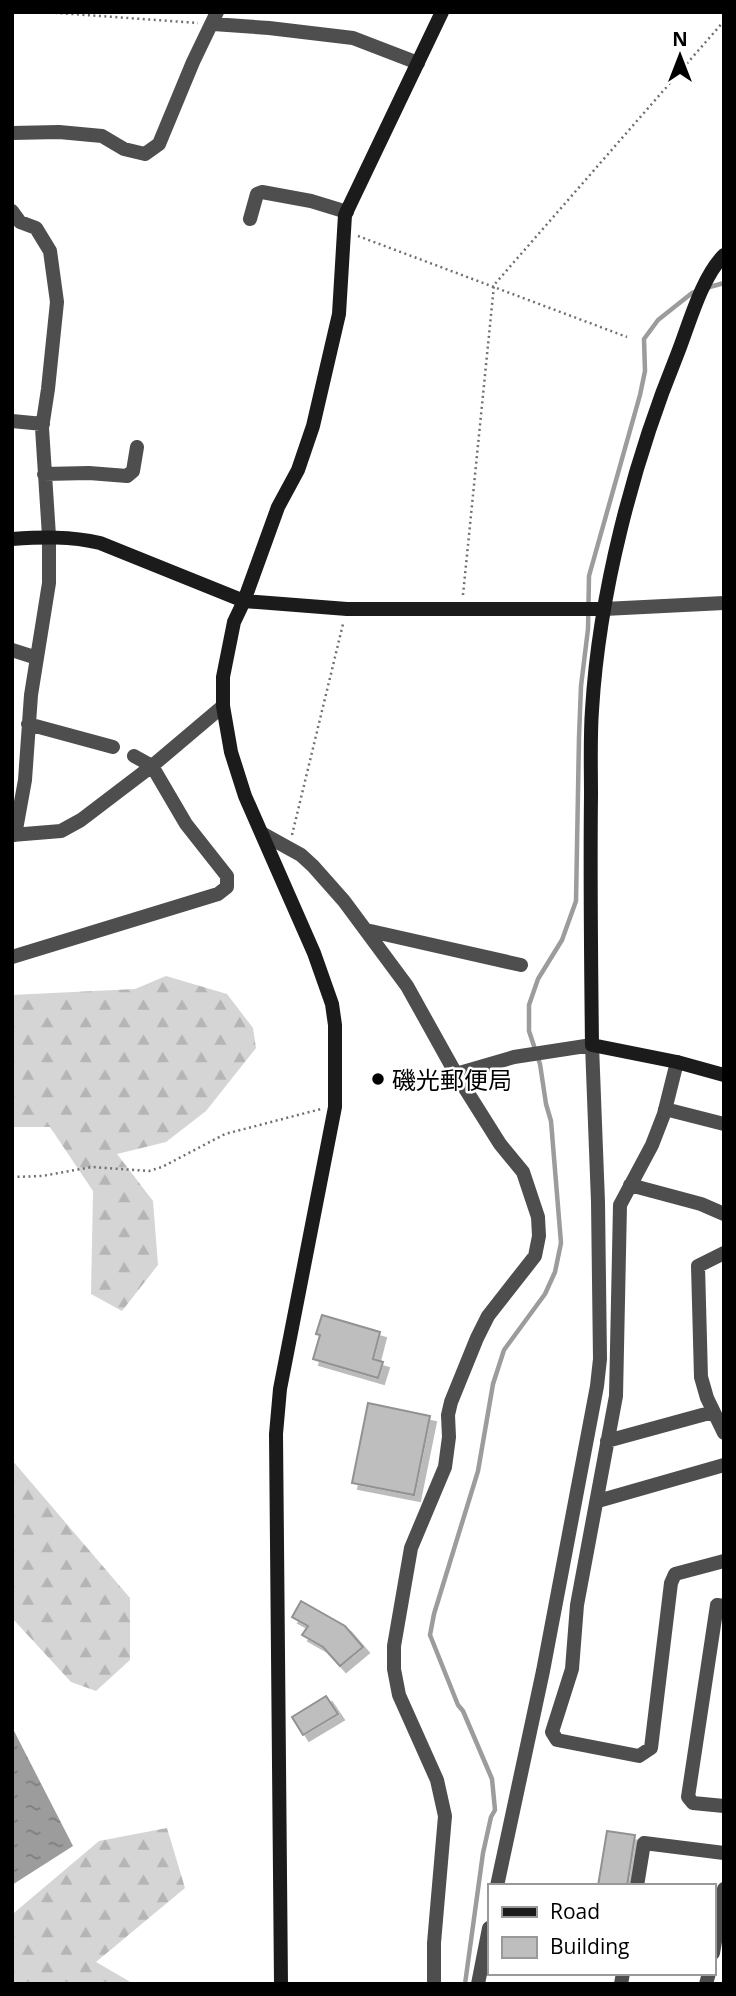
<svg xmlns="http://www.w3.org/2000/svg" width="736" height="1996" font-family="'Open Sans','Noto Sans JP',sans-serif">
	<style>
		.forest { fill: url(#forest-firs) }
		.water { fill: url(#water-ripples) }
		.lines { fill: none; stroke-linecap: round; stroke-linejoin: round }
		.stream { stroke: #9c9c9c; stroke-width: 4.5 }
		.building { fill: #bebebe; stroke: #929292; stroke-width: 2; filter: url(#shadow) }
		.path { stroke: #707070; stroke-width: 2.5; stroke-dasharray: 2 3.5; stroke-linecap: butt }
		.street { stroke: #4e4e4e; stroke-width: 14 }
		.secondary { stroke: #1b1b1b; stroke-width: 14 }
		.poi-dot { fill: #000; stroke: #fff; stroke-width: 2.5 }
		.labels { text-anchor: middle; dominant-baseline: central; stroke-width: 5; stroke-linejoin: round; paint-order: stroke }
		.poi-label { font-size: 24px; fill: #000; stroke: #fff; text-anchor: start }
	</style>
	<defs>
		<pattern id="forest-firs" width="22" height="20" patternUnits="userSpaceOnUse" patternTransform="scale(1.75)"><rect width="22" height="20" fill="#d5d5d5"/><path d="M5 1l3.5 6h-7zM16 11l3.5 6h-7z" fill="#b5b5b5"/></pattern>
		<pattern id="water-ripples" width="26" height="14" patternUnits="userSpaceOnUse" patternTransform="scale(1.75)"><rect width="26" height="14" fill="#9c9c9c"/><path d="M2 4q2-2 4 0t4 0M15 11q2-2 4 0t4 0" fill="none" stroke="#7d7d7d"/></pattern>
		<filter id="shadow"><feDropShadow dx="6" dy="6" stdDeviation="0" flood-color="#0004"/></filter>
	</defs>
	<rect width="100%" height="100%" fill="#fff"/>
	<path class="forest" d="M166 976 227 994 253 1028 256 1048 206 1111 166 1142 117 1154 153 1201 158 1265 122 1311 91 1294 93 1191 50 1127H12V995L135 989Z
		M12 1460 130 1598V1660L96 1691 71 1682 12 1618Z
		M167 1828 185 1888 96 1962 134 1984H12V1915L15 1912 99 1841Z"/>
	<path class="water" d="M12 1727 73 1846 12 1885Z"/>
	<g class="lines">
		<path class="stream" d="M706 288 724 283
			M465 1984 483 1853 491 1817 495 1810 492 1779 463 1711 458 1705 430 1635 434 1614 478 1471 493 1384 504 1350 545 1294 555 1272 561 1243 551 1121 546 1104 540 1064 529 1031V1005L538 979 562 940 576 901 579 737 581 686 588 629 589 576 640 395 645 371 644 339 658 320 692 293 698 291"/>
	</g>
	<path class="building" d="M322 1315 380 1332 373 1359 383 1362 378 1378 313 1359 320 1335 316 1334Z
		M368 1403 430 1416 414 1495 352 1483Z
		M301 1601 345 1626 363 1647 340 1666 323 1647 302 1635 308 1626 292 1617Z
		M326 1696 338 1714 303 1735 292 1717Z
		M607 1831 635 1835 627 1886H598Z"/>
	<g class="lines">
		<path class="path" d="M44 12 198 23
			M358 236 627 337
			M463 595 494 285 724 21
			M292 835 343 624
			M12 1177 42 1176 92 1167 149 1171 162 1167 225 1134 321 1109"/>
		<path class="street" d="M213 24 269 28 353 38 418 63
			M12 133 59 132 102 136 124 149 145 154 159 144 193 62 217 12
			M12 211 20 222 36 228 50 251 57 302 48 389 42 428 49 536V583L31 695 25 780 15 835
			M250 219 257 194 262 192 311 201 347 212
			M12 421 43 424
			M44 474 89 473 127 476 133 471 137 447
			M604 609 724 603
			M12 650 37 658
			M28 724 113 747
			M263 834 301 855 313 866 344 901 407 986 456 1074 500 1144 523 1172 538 1217 539 1236 535 1256 488 1316 477 1338 451 1402 448 1415 449 1437 445 1467 411 1548 394 1646V1669L399 1695 437 1780 445 1816 434 1943V1984
			M12 835 61 831 81 820 152 766 223 706
			M366 930 521 965
			M12 957 218 894 227 887V876L186 824 152 766 134 756
			M677 1062 664 1114 652 1145 620 1205 616 1396 577 1605 572 1669 552 1732 557 1740 639 1756 651 1748 671 1583 675 1574 724 1561
			M456 1074 514 1057 592 1045 598 1202 600 1359 597 1386 543 1671 497 1886
			M665 1109 724 1124
			M630 1185 701 1204 724 1214
			M724 1253 698 1266 701 1377 707 1398 724 1433
			M607 1441 713 1412
			M598 1501 724 1465
			M724 1606 717 1605 688 1797 693 1803 724 1806
			M637 1886 644 1843 724 1853
			M713 1953 724 1889
			M478 1984 489 1928
			M621 1984 623 1973
			M706 1984 709 1973"/>
		<path class="secondary" d="M724 255C701 278 689 325 677 355 633 463 599 594 592 710 590 738 591 767 591 795 590 878 591 962 592 1045L677 1062 724 1075
			M12 539C42 537 70 536 100 543L244 601 347 609H604
			M281 1984 276 1434 280 1389 335 1107V1025L332 1004 314 953 245 796 231 752 223 706V677L234 622 244 601 278 507 298 470 313 426 339 314 345 215 442 12"/>
	</g>
	<circle class="poi-dot" cx="378" cy="1079" r="7"/>
	<g class="labels">
		<g class="poi-label">
			<text x="392" y="1079">磯光郵便局</text>
		</g>
	</g>
	<rect width="736" height="1996" fill="none" stroke="#000000" stroke-width="28"/>
	<rect x="488" y="1884" width="228" height="91" fill="#ffffff" stroke="#999999" stroke-width="2"/>
	<rect x="502" y="1907" width="35" height="10" fill="#1b1b1b" stroke="#999999" stroke-width="2"/>
	<text x="550" y="1919" font-size="21" fill="#000000">Road</text>
	<rect x="502" y="1937" width="35" height="21" fill="#bebebe" stroke="#999999" stroke-width="2"/>
	<text x="550" y="1954" font-size="21" fill="#000000">Building</text>
	<g transform="translate(680 56)" stroke="#ffffff" stroke-width="5" paint-order="stroke">
	<path d="M0-5L12 26L0 18L-12 26Z" fill="#000000"/>
	<text y="-10" font-size="19" font-weight="bold" text-anchor="middle" fill="#000000">N</text>
	</g>
</svg>
